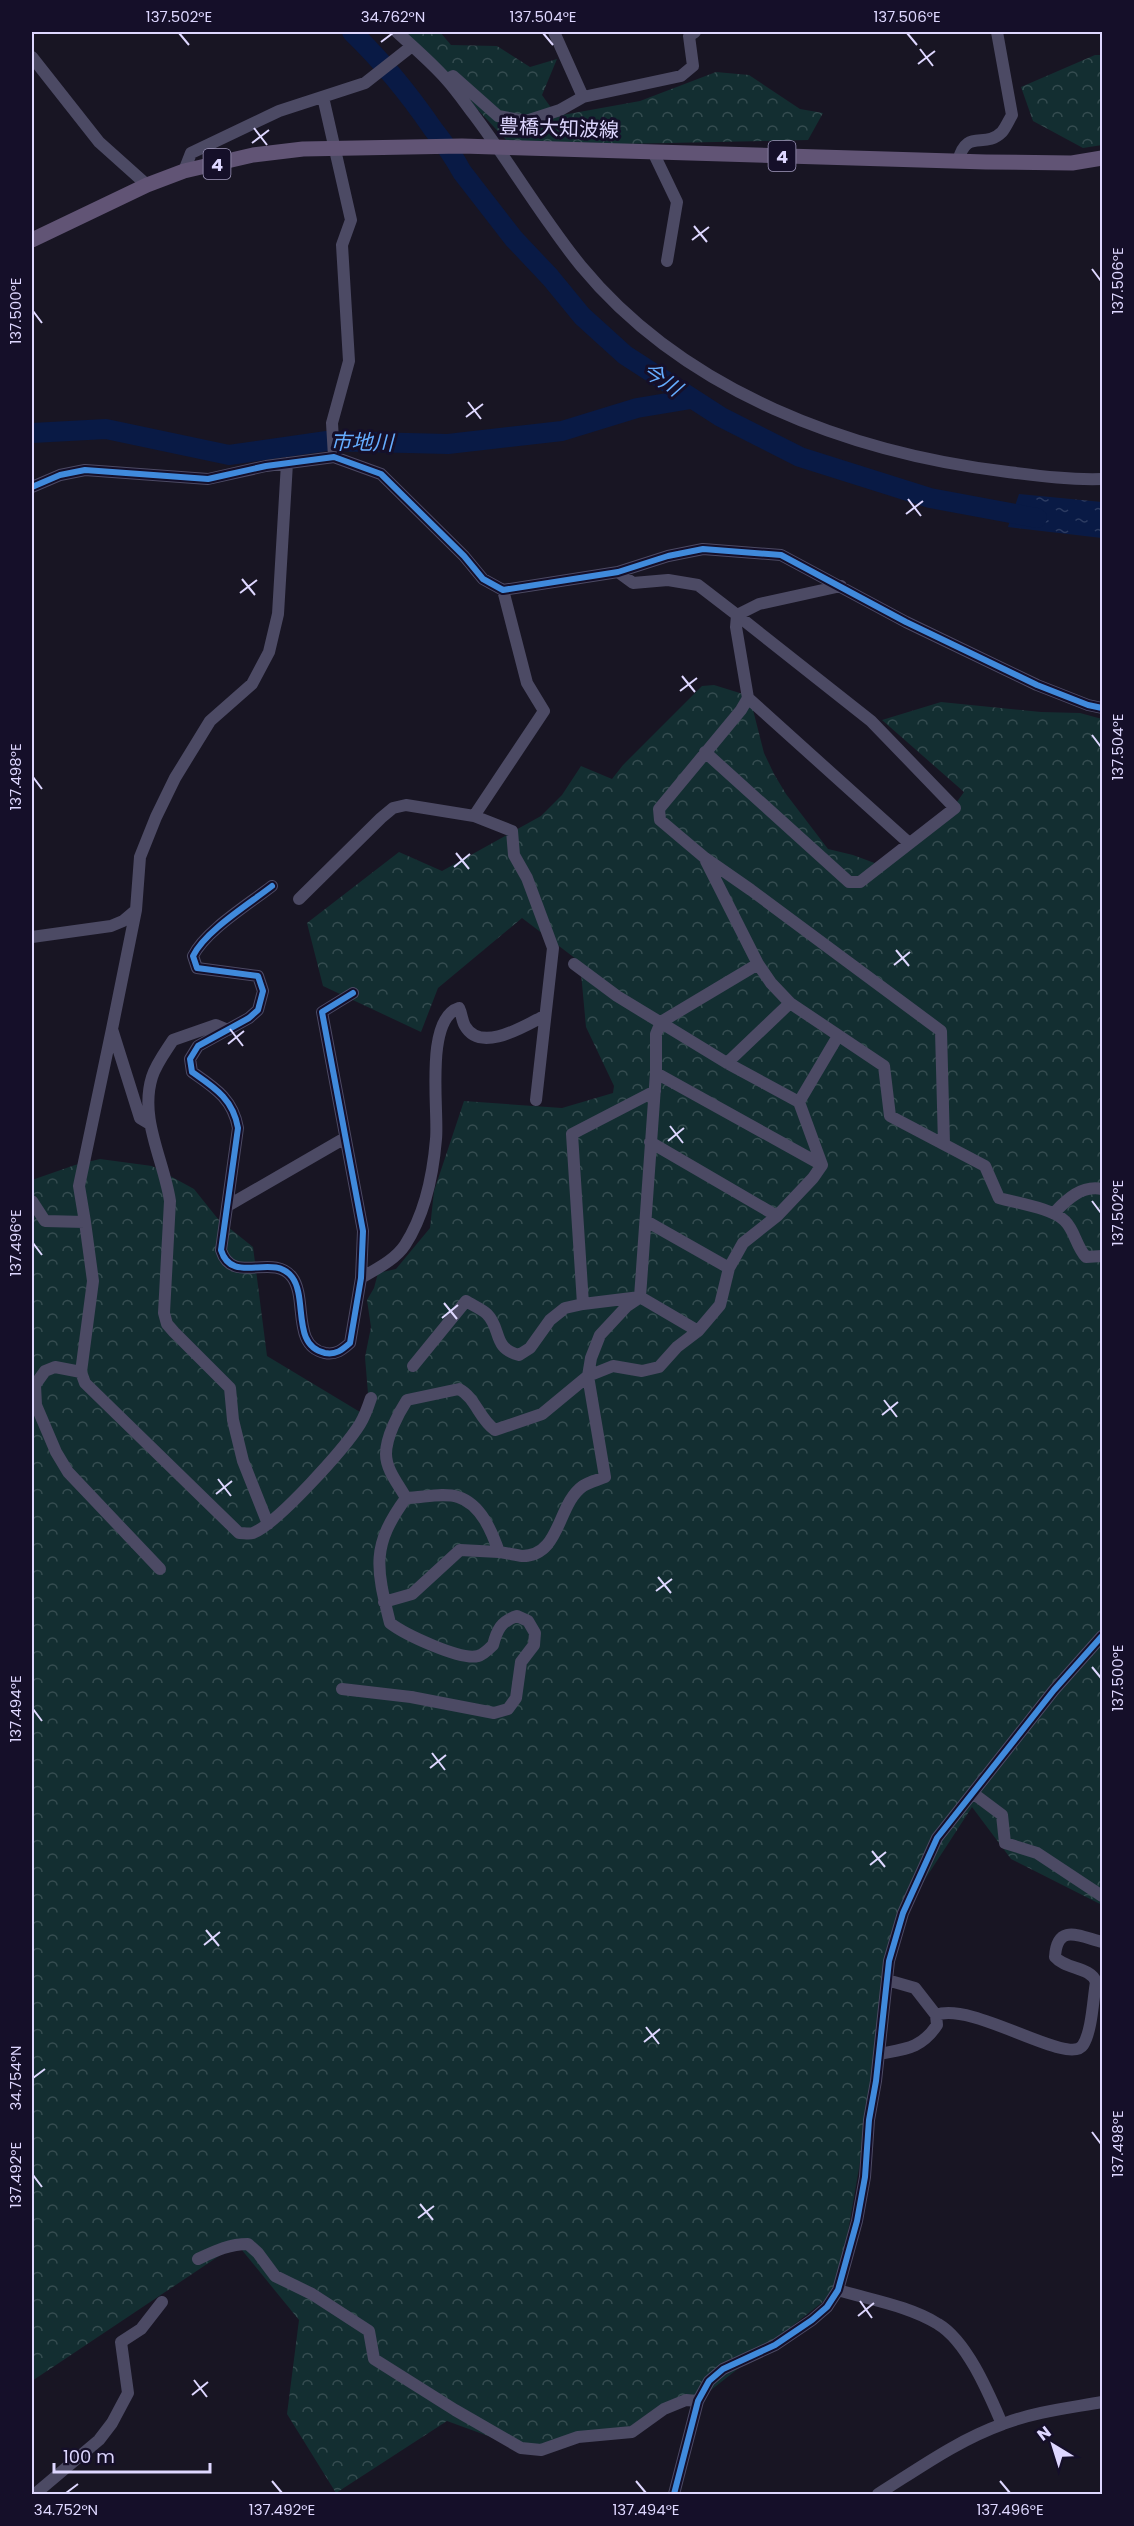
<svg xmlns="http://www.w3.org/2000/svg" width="1134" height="2526" font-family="Poppins,'Noto Sans JP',sans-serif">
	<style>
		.forest { fill: url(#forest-crowns) }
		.water { fill: url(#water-ripples) }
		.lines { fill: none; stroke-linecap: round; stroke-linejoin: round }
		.river { stroke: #091a45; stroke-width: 20 }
		.minor { stroke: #4c4a64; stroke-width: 12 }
		.major { stroke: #615475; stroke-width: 15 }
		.cycleway-casing { stroke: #150f29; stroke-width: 10 }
		.cycleway { stroke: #408adc; stroke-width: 6 }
		.ticks { fill: none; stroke: #ded7ff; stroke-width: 2 }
		.labels { text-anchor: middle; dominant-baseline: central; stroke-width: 6; stroke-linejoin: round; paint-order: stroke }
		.shield { fill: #150f29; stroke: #a29bbf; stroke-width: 1.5 }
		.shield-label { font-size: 18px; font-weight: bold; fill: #ded7ff }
		.street-label { font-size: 20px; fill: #ded7ff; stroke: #150f29 }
		.water-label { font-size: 21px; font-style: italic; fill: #65adff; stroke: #150f29 }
		.neatline { fill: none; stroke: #ded7ff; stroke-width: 2 }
		.ticks-label { font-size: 15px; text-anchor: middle; fill: #ded7ff }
	</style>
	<defs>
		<pattern id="forest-crowns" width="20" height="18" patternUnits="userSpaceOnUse" patternTransform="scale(1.5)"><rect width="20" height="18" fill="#132e31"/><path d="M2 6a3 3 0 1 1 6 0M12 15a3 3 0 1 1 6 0" fill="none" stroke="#354c50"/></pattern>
		<pattern id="water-ripples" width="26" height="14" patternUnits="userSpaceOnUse" patternTransform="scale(1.5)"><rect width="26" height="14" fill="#091a45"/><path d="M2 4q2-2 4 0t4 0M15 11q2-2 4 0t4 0" fill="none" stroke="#2c3b61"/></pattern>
	</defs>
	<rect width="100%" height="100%" fill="#181523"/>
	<path class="forest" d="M405 32H440L451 45 497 46 530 67 557 59 542 95 557 116 640 101 716 72 749 75 800 109 823 113 808 140 621 144 508 142Z
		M1095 55H1102V145L1083 148 1033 121 1021 87Z
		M714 685 743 694 752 706 764 753 774 774 786 794 828 849 853 855 880 865 949 813 964 792 882 720 941 702 1041 712 1080 713 1102 719V1905L1011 1859 972 1807 903 1913 838 2290 697 2401 616 2434 521 2448 447 2421 336 2493 287 2414 299 2320 237 2244 32 2381V1180L75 1165 100 1159 152 1166 194 1189 218 1219 253 1247 267 1356 370 1418 365 1357 371 1327 367 1300 374 1288 378 1273 396 1269 430 1228 434 1191 464 1101 562 1108 613 1093 614 1086 586 1027 580 962 522 918 438 988 421 1032 323 986 307 923 399 852 442 871 541 816 562 795 581 766 612 779 623 765 702 686Z"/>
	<path class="water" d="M1019 494 1102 502V538L1008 527Z"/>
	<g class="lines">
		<path class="river" d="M352 32C382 61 409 94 433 129 444 143 454 157 462 172L514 239 550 277 582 316 625 355 721 417 800 457 930 498 1037 518
			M32 433 106 429 229 455 327 441 448 444 562 431 637 408 691 399"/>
		<path class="minor" d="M397 32C413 47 431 62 446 79 456 90 465 103 474 115 511 164 542 218 581 266 685 392 850 453 1008 472 1040 476 1070 480 1102 479
			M554 32 583 97
			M32 57 99 142 147 185
			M447 79 453 76 498 116 526 121 560 110 583 97 681 76 693 66 689 36 695 32
			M323 97 351 220 342 245 349 361 332 423 334 457
			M653 152 677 202 667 261
			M958 161C967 127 984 150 1002 132 1006 127 1009 120 1012 115L997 32
			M184 171 191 153 279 111 365 83 412 46
			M32 487 60 475 85 470 208 479 266 466 334 457 381 474 464 556 483 579 503 590 618 572 668 556 703 549 781 555 906 622 1037 685 1088 705 1102 708
			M618 572 633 583 668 580 698 585 737 615 736 627 748 698 741 710 659 809 660 820 705 858 751 890 941 1031 944 1144
			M748 698 909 843
			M705 752 849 882H860L955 808 871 721 737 615 759 604 841 586
			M474 816 544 711 527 683 503 590
			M706 861 758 964 771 983 790 1003 884 1066 890 1116 985 1166 999 1198C1016 1203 1053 1208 1065 1221 1075 1231 1076 1246 1086 1257L1102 1256
			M272 886C249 904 205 931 193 956L197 968 258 976 263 991 258 1010 249 1018 198 1046 190 1059 192 1072C215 1088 233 1099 238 1128L221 1250C232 1286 273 1252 292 1277 308 1298 291 1346 325 1353 336 1355 342 1350 350 1343L361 1278 363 1231 322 1012 353 993
			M299 899 381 818 393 808 406 805 474 816 512 831 514 855 527 878 553 948 536 1100
			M32 937 111 926 123 921 136 910
			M574 964 617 996 727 1063 799 1102 822 1165
			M228 1030 216 1025 173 1040C166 1051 156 1064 152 1077 139 1119 164 1160 170 1201L164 1313 167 1324 174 1332 230 1388 233 1420 243 1461 268 1524
			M727 1063 790 1003
			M656 1073 822 1165
			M799 1102 838 1036
			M150 1124 140 1118 112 1029 136 910 140 857 156 817 175 778 210 721 252 684 269 652 278 614 287 463
			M650 1142 777 1216
			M32 1201 45 1221 85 1222 93 1281 81 1372 85 1383 239 1533C244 1533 249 1534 253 1533 278 1523 345 1448 360 1424 365 1416 368 1407 371 1398
			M229 1205 345 1138
			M1054 1213C1067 1199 1082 1185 1102 1189
			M646 1221 729 1268
			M85 1222 79 1186 112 1029
			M361 1278C376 1269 395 1260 405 1245 425 1214 433 1175 436 1139 439 1112 424 1019 459 1008 462 1014 462 1021 465 1026 481 1054 526 1025 544 1016
			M640 1297 656 1073V1034L661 1022 758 964
			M583 1304 572 1134 655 1091
			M413 1366 466 1301C472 1305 482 1309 487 1314 502 1329 492 1348 519 1355L530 1348 550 1320 565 1308 583 1304 640 1297 698 1331 720 1305 729 1268 743 1243 777 1216 813 1178 822 1165
			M81 1372 55 1367 45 1371 35 1385 36 1405 56 1452 68 1472 160 1569
			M406 1498C422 1498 443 1492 458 1497 481 1504 492 1532 499 1552 507 1553 515 1555 522 1556 561 1556 557 1504 583 1486 589 1482 598 1480 605 1477L588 1376 591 1358 600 1335 627 1306 639 1298
			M406 1498C399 1485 386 1470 386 1454 386 1437 398 1414 407 1400L459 1389C476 1398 479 1419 495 1430L542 1414 588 1376 613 1366 642 1371 659 1367 677 1347 698 1331
			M384 1602 412 1594 460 1550 499 1552
			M342 1689 411 1697 494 1713 508 1709 516 1698 521 1662 534 1645 535 1633 528 1621 517 1616C501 1621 497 1630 493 1645 489 1649 483 1655 478 1656 461 1661 404 1634 390 1623 376 1567 371 1546 406 1498
			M974 1794 1002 1815 1005 1843 1037 1853 1102 1896
			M936 2015C973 2001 1069 2067 1083 2045 1092 2031 1093 1999 1096 1982 1091 1967 1065 1969 1055 1957 1057 1923 1079 1936 1102 1942
			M879 2054C905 2049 921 2049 937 2025L936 2015 915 1988 887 1980
			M198 2259C215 2251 229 2244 248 2244L258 2253 275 2276 312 2294 369 2331 374 2359 455 2410 521 2448 541 2450 578 2437 632 2432 664 2409 686 2400 698 2401
			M838 2290C871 2300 909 2306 938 2324 967 2341 989 2394 1002 2424
			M35 2494 99 2440 112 2423 128 2393 121 2342 141 2329 162 2302
			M674 2494 698 2401 709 2381 723 2369 775 2345 812 2320 827 2307 838 2290 857 2221 865 2177 869 2120 876 2081 889 1961 903 1913 937 1838 1054 1690 1102 1636
			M878 2494C918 2469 958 2440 1003 2424 1034 2412 1069 2408 1102 2402"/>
		<path class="major" d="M32 240 147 185 184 171 253 155 303 149 462 146 986 162 1072 163 1102 158"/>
		<g class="cycleway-casing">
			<path id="cycleway" d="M32 487 60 475 85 470 208 479 266 466 334 457 381 474 464 556 483 579 503 590 618 572 668 556 703 549 781 555 906 622 1037 685 1088 705 1102 708
				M272 886C249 904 205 931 193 956L197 968 258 976 263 991 258 1010 249 1018 198 1046 190 1059 192 1072C215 1088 233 1099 238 1128L221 1250C232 1286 273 1252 292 1277 308 1298 291 1346 325 1353 336 1355 342 1350 350 1343L361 1278 363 1231 322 1012 353 993
				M674 2494 698 2401 709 2381 723 2369 775 2345 812 2320 827 2307 838 2290 857 2221 865 2177 869 2120 876 2081 889 1961 903 1913 937 1838 1054 1690 1102 1636"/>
		</g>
		<use href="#cycleway" class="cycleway"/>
	</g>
	<path class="ticks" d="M179 33 189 45M543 33 553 45M907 33 917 45M381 42 393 33M920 49 933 66M918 64 935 51M254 128 267 145M252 143 269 130M694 226 707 242M692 240 709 227M1092 269 1101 281M33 311 42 323M468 402 481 419M466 417 483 404M908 499 921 516M906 514 923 501M242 579 255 595M240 593 257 580M682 676 695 692M680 691 697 678M1092 735 1101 747M33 777 42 789M456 853 469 869M454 867 470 854M896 950 909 966M894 965 910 952M230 1029 243 1046M228 1044 244 1031M670 1126 683 1143M668 1141 684 1128M1092 1201 1101 1213M33 1243 42 1255M444 1303 457 1319M442 1318 458 1305M884 1400 897 1417M882 1415 898 1402M218 1479 231 1496M216 1494 232 1481M658 1577 671 1593M656 1591 672 1579M1092 1667 1101 1678M33 1709 42 1721M432 1753 445 1770M430 1768 446 1755M872 1851 885 1867M870 1865 886 1852M206 1930 219 1946M204 1945 220 1932M646 2027 659 2044M644 2042 660 2029M33 2078 45 2069M1092 2132 1101 2144M33 2175 42 2187M420 2204 433 2220M418 2218 434 2206M860 2301 872 2318M858 2316 874 2303M194 2380 207 2397M192 2395 208 2382M272 2481 282 2493M636 2481 646 2493M1000 2481 1010 2493M66 2493 78 2484"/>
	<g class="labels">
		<g class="shield">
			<rect x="768.5" y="141" width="27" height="30" rx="4.5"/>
			<rect x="203.5" y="149" width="27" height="30" rx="4.5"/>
		</g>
		<g class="shield-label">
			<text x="782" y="156">4</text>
			<text x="217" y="164">4</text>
		</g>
		<g class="street-label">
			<text transform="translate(559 128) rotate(2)">豊橋大知波線</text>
		</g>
		<g class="water-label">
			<text transform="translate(662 379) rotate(34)">今川</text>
			<text transform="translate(362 442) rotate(1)">市地川</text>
		</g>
	</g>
	<rect width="1134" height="2526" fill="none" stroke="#150f29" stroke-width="66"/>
	<g transform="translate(1053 2445) rotate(322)" stroke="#150f29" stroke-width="4.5" paint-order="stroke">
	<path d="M0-4.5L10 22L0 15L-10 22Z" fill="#ded7ff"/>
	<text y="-9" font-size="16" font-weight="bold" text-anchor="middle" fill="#ded7ff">N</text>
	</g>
	<path d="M54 2463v9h156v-9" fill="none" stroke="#ded7ff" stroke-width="3"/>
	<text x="63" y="2463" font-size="18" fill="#ded7ff" stroke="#150f29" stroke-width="4.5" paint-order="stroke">100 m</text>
	<rect x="33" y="33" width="1068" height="2460" class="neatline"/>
	<g class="ticks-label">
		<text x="179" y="22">137.502°E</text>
		<text x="393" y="22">34.762°N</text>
		<text x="543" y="22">137.504°E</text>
		<text x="907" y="22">137.506°E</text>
		<text transform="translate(1118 281) rotate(-90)" y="5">137.506°E</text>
		<text transform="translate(16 311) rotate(-90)" y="5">137.500°E</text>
		<text transform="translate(1118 747) rotate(-90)" y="5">137.504°E</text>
		<text transform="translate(16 777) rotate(-90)" y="5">137.498°E</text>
		<text transform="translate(1118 1213) rotate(-90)" y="5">137.502°E</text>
		<text transform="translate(16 1243) rotate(-90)" y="5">137.496°E</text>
		<text transform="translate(1118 1678) rotate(-90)" y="5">137.500°E</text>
		<text transform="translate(16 1709) rotate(-90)" y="5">137.494°E</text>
		<text transform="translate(16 2078) rotate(-90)" y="5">34.754°N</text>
		<text transform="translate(1118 2144) rotate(-90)" y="5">137.498°E</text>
		<text transform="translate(16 2175) rotate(-90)" y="5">137.492°E</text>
		<text x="66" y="2515">34.752°N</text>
		<text x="282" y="2515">137.492°E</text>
		<text x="646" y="2515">137.494°E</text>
		<text x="1010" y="2515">137.496°E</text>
	</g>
</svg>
